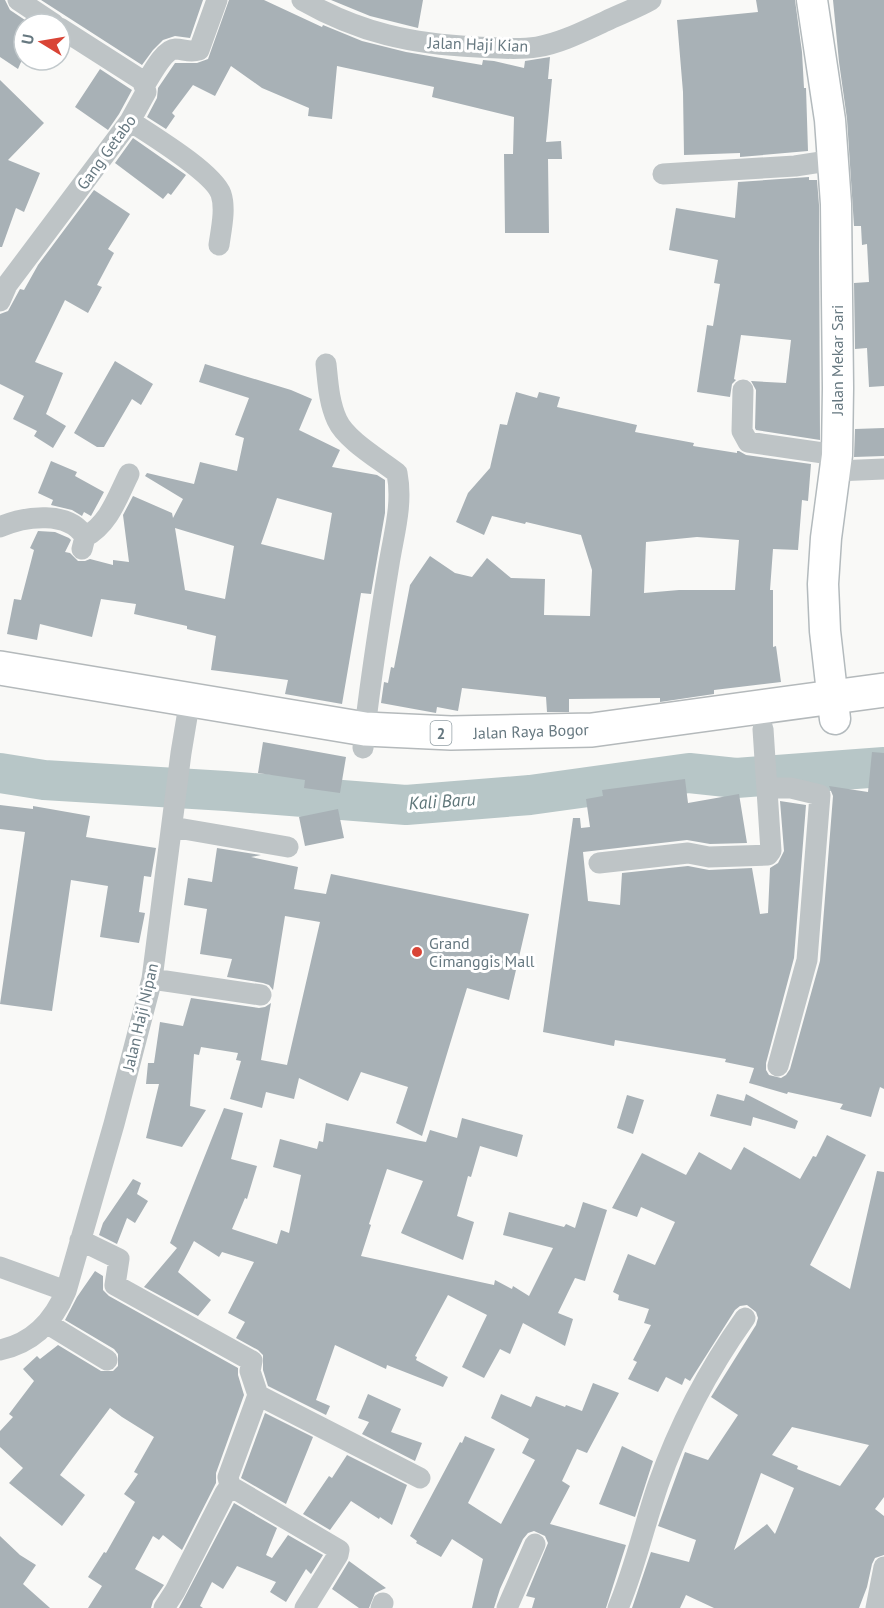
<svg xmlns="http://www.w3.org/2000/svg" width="884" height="1608" font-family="'PT Sans',sans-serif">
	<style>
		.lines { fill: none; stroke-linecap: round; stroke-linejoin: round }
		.river { stroke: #b7c6c7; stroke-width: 40 }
		.building { fill: #a8b1b6; fill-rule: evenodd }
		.secondary-casing { stroke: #b3babd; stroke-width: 33 }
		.highway-casing { stroke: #b4b9bb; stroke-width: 36 }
		.street { stroke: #bec4c6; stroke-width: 21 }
		.secondary { stroke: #fff; stroke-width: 30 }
		.highway { stroke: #fff; stroke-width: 33 }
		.poi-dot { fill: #d94436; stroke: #fff; stroke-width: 2 }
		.labels { text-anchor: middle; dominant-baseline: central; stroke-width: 6; stroke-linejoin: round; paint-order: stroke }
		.shield { fill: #fff; stroke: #94a0a6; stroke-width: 1.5 }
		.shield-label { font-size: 15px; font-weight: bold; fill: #667880 }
		.street-label { font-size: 16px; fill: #667880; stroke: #fff }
		.poi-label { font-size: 16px; fill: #667880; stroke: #fff; text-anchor: start }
		.water-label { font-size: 18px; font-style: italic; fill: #60777a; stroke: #fff }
	</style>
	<rect width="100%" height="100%" fill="#f9f9f7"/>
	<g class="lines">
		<path class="river" d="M0 773 44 780 226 791 406 805 530 795 689 773 736 778 884 767"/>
	</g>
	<path class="building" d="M0 0H5L10 10 31 24H24V55L18 69 0 57Z
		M41 0H203L190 38 175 36 163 40 153 50 142 65Z
		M229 0H264L322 27 323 25 362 41 406 52 482 65 483 60 494 61 524 68 525 61 550 57 548 79H552L546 142 561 141 562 159H548L549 233H505L504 154H513L514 117 432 97 434 87 337 66 332 119 308 116 309 108 262 88 231 66 215 96 193 85 172 113 175 116 166 129 147 117 157 98 158 88 175 63H197L208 59Z
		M331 0H423L418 28 370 16Z
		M756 0H795L802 52 804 88H806L808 151 740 157V153L684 155 683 92 677 20 758 12Z
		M833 0H884V386L869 387 867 348 855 349 854 283 869 282 867 244 862 245 861 226H854L847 119 839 62Z
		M100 69 132 90 119 114 108 130 75 107Z
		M0 80 44 123 8 160 40 173 24 212 16 208 2 247H0Z
		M133 138 186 175 171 195 168 193 163 199 115 163Z
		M809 177V180H817L819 205 820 440 756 430 755 428 756 390 751 381 786 383 791 340 741 335 734 379 736 380 732 384 730 397 697 392 707 325 713 326 720 284 714 283 718 260 669 250 676 208 735 218 738 182Z
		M94 190 130 214 108 249 114 253 97 285 102 287 88 313 65 300 35 362 63 373 46 414 66 426 53 448 34 436 37 431 13 419 24 396 0 384V314L8 311 20 289 24 290 38 265Z
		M115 361 153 384 141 405 132 399 104 447H97L74 433Z
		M205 364 291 390 312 399 299 430 340 450 332 467 377 475 385 480V513L371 594 361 593 342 704 285 694 288 680 211 670 216 636 187 629V626L134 614 136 604 101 599 92 637 40 624 37 640 7 634 14 599 21 600 34 550 30 548 38 531 55 532 69 538 71 540 65 552 70 553 78 561H85L90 559 113 565V560L129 562 123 515 133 496 172 513 173 518 183 499 145 476 147 473 194 484 200 462 237 471 244 438 235 435 249 398 199 382ZM277 498 332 513 324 560 261 544ZM175 528 234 546 225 599 185 590Z
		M516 392 537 398 539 392 560 397 557 407 637 425 635 432 694 443 693 446 737 453V451H739L746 455 811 464 808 501 802 500 798 550 773 549 770 590H773V647L776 646 781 682 714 690V694L660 702V698L569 699V712H547L546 697 462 688 458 711 437 707 436 713 381 703 384 682 388 683 391 667 394 668 410 585 430 556 455 573 472 577 487 558 511 578 545 579 544 615 590 616 592 570 581 535 526 522 525 524 492 516 484 535 456 522 468 493 490 468 500 424 507 425ZM697 537 739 540 735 590H679L644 593 646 542Z
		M884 428V456L854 457 855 429Z
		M51 461 77 472 75 476 104 492 91 516 84 512 82 516 72 510 51 505 53 500 38 493Z
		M263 742 346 757 340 793 304 788 305 780 258 773Z
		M872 752 884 753V1089L880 1087 871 1117 840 1109 843 1104 788 1092 787 1094 749 1083 754 1068 725 1062 726 1059 615 1040 614 1046 543 1032 573 818H580L581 828 590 827 586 799 603 796 602 790 685 779 688 803 739 794 747 843 710 844 687 840 583 852 588 901 620 905 622 873 688 866 709 870 752 868 760 914 768 913 770 868 778 863 784 851 780 801 806 805 794 958 766 1063V1070L769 1075 781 1078 786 1075 790 1069 820 961 833 796 829 786 868 792Z
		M0 805 33 809V806L90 816 86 837 156 848 151 877 144 876 139 912 145 913 139 943 100 937 108 886 71 880 52 1011 0 1004 25 832 0 829Z
		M338 809 344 838 305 846 299 817Z
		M217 848 261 855 251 857 298 867 294 889 326 894 331 874 529 914 509 1000 467 988 422 1136 396 1123 408 1087 361 1072 348 1101 299 1078 294 1099 266 1092 262 1108 230 1099 241 1061 236 1060 238 1053 201 1047 199 1055 194 1054 190 1106 206 1110 182 1147 146 1138 159 1084H146L148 1063H154L160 1022 183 1026 191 998 259 1008 265 1007 271 1003 261 1060 287 1065 320 922 285 916 273 990 269 985 263 983 227 977 232 959 200 954 207 909 184 905 188 878 212 882Z
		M717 1094 744 1101 746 1094 798 1121 795 1129 753 1117 751 1126 710 1116Z
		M627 1095 644 1100 633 1134 617 1128Z
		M224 1108 243 1113 231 1159 257 1166 247 1199 245 1198 232 1229 277 1244 281 1230 289 1233 301 1175 273 1167 280 1139 317 1149 319 1141 323 1142 326 1123 426 1142 430 1130 457 1138 462 1118 523 1135 517 1157 480 1146 471 1177 468 1176 457 1216 474 1222 463 1260 401 1233 423 1181 387 1169 369 1224 371 1225 361 1256 494 1285 495 1280 512 1289 513 1286 529 1296 553 1248 503 1235 509 1212 564 1227 566 1224 575 1228 583 1202 607 1210 585 1281 575 1278 558 1313 573 1319 565 1346 523 1323 510 1354 500 1349 484 1378 462 1367 487 1315 448 1295 415 1356 417 1357 416 1360 448 1377 443 1387 387 1365 386 1369 335 1345 316 1400 330 1406 326 1415 268 1386 263 1370V1355L258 1350 236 1338 245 1322 228 1313 254 1262 222 1252 219 1257 194 1241 178 1272 211 1300 198 1316 144 1287 177 1248 170 1243Z
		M827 1135 866 1155 810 1265 850 1289 877 1171 884 1172V1497L875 1509 884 1516V1555L875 1558 872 1564 867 1587 859 1608H714L686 1595 680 1608H632L651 1552 689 1562 696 1540 658 1526 685 1452 708 1460 738 1415 711 1397 756 1325 758 1318 756 1312 747 1305 740 1306 735 1310 690 1381 685 1378 682 1385 666 1377 658 1392 628 1379 637 1362 633 1360 651 1325 644 1323 649 1309 618 1300 619 1295 613 1292 628 1254 655 1265 675 1222 641 1207 637 1217 612 1208 642 1153 686 1175 699 1152 731 1170 744 1147 800 1179 813 1156 816 1157ZM792 1427 869 1445 840 1486 797 1469 798 1466 772 1455ZM761 1473 794 1488 775 1534 767 1524 734 1550Z
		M133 1179 141 1183 137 1194 148 1201 135 1223 127 1218 117 1244 99 1235 103 1223Z
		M95 1271 103 1276V1290L109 1296 238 1368V1375L244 1395 216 1473V1483L182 1550 163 1535 159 1540 153 1536 135 1569 164 1585 153 1601 151 1608H88L102 1586 88 1577 104 1552 106 1553 135 1502 124 1494 138 1474 134 1472 154 1437 122 1417 110 1408 60 1475 85 1495 62 1526 9 1483 23 1468 0 1447V1431L13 1417 9 1414 34 1381 23 1369 37 1356 40 1359 58 1345 101 1371H113L118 1366V1354L114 1349 65 1320 77 1297Z
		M593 1383 619 1393 587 1453 577 1449 562 1481 570 1486 550 1524 626 1545 606 1608H532L535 1598 526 1596 548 1543 545 1536 534 1531 528 1533 523 1539 500 1589 494 1608H472L483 1559 452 1539 441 1557 416 1543 417 1541 410 1536 460 1442 462 1443 465 1436 495 1449 468 1503 501 1524 535 1460 522 1453 529 1439 491 1418 501 1394 531 1407 536 1396 565 1407 566 1405 582 1411Z
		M368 1394 401 1409 391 1432 422 1443 415 1461 362 1434 369 1422 358 1418Z
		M265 1413 313 1437 286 1504 241 1478Z
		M622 1446 653 1461 635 1517 599 1504Z
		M347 1455 407 1485 392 1525 380 1517 379 1519 351 1501 330 1530 303 1514 329 1476 332 1478Z
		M234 1503 277 1528 266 1555 272 1558 288 1535 323 1555 311 1574 306 1569 286 1602 270 1592 276 1582 237 1566 223 1589 212 1582 200 1606 203 1608H179Z
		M0 1536 20 1555 36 1565 23 1584 50 1608H0Z
		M349 1561 386 1588 375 1593 369 1608H359L332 1589Z"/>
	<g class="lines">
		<g class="secondary-casing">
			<path id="secondary" d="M812 0 830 120 836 204 838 388 837 455 826 538 823 584 825 631 835 719"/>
		</g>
		<g class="highway-casing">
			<path id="highway" d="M0 668 365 729 451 733 592 730 884 690"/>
		</g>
		<path class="street" d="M18 0 54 24
			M302 0C360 33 412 44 477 47 497 48 518 50 537 47 561 43 584 31 606 21 621 14 637 8 651 0
			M144 86C150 77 164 49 175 49 184 49 189 53 199 50L217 0
			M130 121C151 135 213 172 221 194 226 209 221 230 219 245
			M663 174 795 166 834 160
			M0 301 7 285 130 121 146 92 143 81 60 28
			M326 364C328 383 329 403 337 420 346 440 379 459 397 473 403 504 394 533 389 564 379 625 369 686 363 748
			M743 390 742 431 748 442 837 455
			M836 471 884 469
			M0 527C25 516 69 510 85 537L82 549
			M85 537C109 524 117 498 129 474
			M768 788H791L820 795 807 960 778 1066
			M172 827 288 847
			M599 863 688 853 709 857 768 855 771 851 763 729
			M152 979 261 995
			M80 1240 119 1259 115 1285 252 1361 250 1371 258 1395 420 1478
			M0 1267 66 1291
			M48 1324 107 1360
			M0 1350C33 1343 54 1320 66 1291L114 1124 152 979 181 753 190 699
			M230 1486 339 1550 338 1555 305 1608
			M230 1486 228 1477 258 1395
			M164 1608 175 1591 225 1493 230 1486
			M381 1608 383 1603
			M507 1608 535 1544
			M618 1608C635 1568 644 1526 658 1485 679 1425 708 1370 745 1318
			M876 1608 884 1567"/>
		<use href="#secondary" class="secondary"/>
		<use href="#highway" class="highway"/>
	</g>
	<circle class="poi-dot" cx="417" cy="952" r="6"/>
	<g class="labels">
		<rect class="shield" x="430.5" y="721" width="21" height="24" rx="4.5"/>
		<g class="shield-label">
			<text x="441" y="733">2</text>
		</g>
		<g class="street-label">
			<text transform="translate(478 44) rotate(2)">Jalan Haji Kian</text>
			<text transform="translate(106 152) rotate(-54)">Gang Getabo</text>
			<text transform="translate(837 360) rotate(-90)">Jalan Mekar Sari</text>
			<text transform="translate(531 731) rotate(-2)">Jalan Raya Bogor</text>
			<text transform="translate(140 1017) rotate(-77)">Jalan Haji Nipan</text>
		</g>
		<g class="poi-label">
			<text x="429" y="943">Grand<tspan x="429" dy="18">Cimanggis Mall</tspan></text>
		</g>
		<g class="water-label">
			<text transform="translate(442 801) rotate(-4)">Kali Baru</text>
		</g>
	</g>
	<g transform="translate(42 42) rotate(281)"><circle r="28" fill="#ffffff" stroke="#c2c9cc" stroke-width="1.5"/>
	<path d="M0-4.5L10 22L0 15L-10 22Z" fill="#d94436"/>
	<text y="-9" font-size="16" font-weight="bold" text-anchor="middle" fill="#667880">U</text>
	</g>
</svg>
